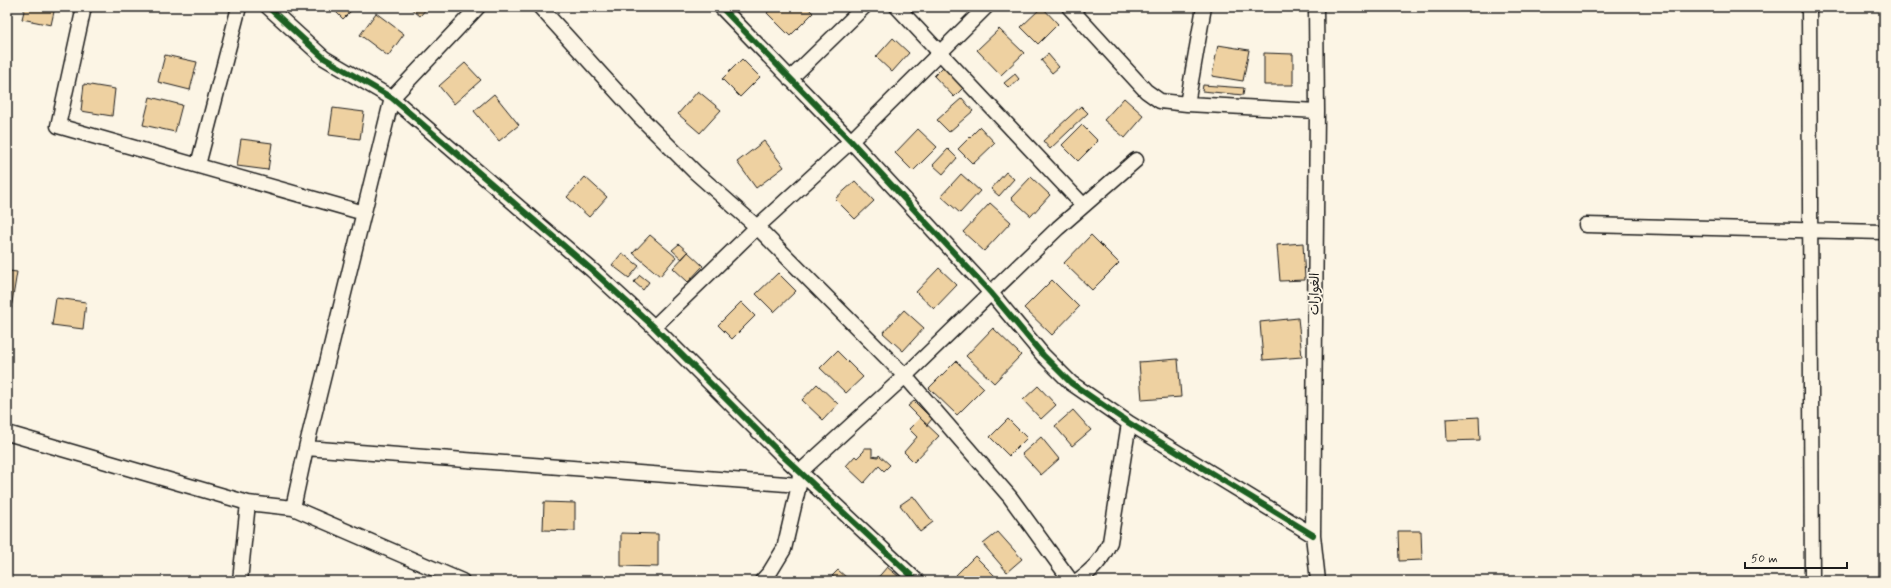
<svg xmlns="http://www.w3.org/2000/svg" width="1891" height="588" font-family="Mynerve,'Playpen Sans Arabic',sans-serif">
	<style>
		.building { fill: #eed1a1; stroke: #1c1c1c }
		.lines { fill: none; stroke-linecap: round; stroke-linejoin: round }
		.minor-casing { stroke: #1c1c1c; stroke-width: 17 }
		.minor { stroke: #fcf5e5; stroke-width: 14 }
		.cycleway-casing { stroke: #fcf5e5; stroke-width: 8 }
		.cycleway { stroke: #1b5e20; stroke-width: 6 }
		.labels { text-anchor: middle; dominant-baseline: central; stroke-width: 3.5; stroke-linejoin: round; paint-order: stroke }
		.street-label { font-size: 13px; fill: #1c1c1c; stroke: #fcf5e5 }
	</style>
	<rect width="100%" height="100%" fill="#fcf5e5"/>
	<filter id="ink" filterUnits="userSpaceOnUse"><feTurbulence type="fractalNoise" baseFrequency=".025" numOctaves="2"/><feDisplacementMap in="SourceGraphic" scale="8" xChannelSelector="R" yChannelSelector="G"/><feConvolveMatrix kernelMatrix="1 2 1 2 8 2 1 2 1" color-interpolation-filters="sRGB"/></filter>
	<g filter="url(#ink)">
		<path class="building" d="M25 7H55L51 25 22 19Z
			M90 7H103L102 11Z
			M331 7H355L343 19Z
			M409 7H428L420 16Z
			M772 7H807L813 13 790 36 767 13Z
			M1042 7 1058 24 1038 44 1021 27Z
			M376 13 404 34 388 56 360 35Z
			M999 29 1024 53 1001 75 977 50Z
			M893 38 909 53 892 72 876 57Z
			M1218 45 1249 50 1243 81 1212 76Z
			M1264 53 1293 54V85H1264Z
			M1048 54 1059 67 1052 73 1041 60Z
			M165 55 197 62 190 90 158 82Z
			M742 59 760 77 740 97 722 79Z
			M465 63 481 80 454 104 439 86Z
			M943 67 963 88 954 97 934 76Z
			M1015 74 1019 79 1009 88 1004 83Z
			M84 84 115 89 112 116 81 111Z
			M1203 85 1244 88 1243 95 1202 91Z
			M698 91 721 110 700 133 678 114Z
			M494 94 519 125 499 141 474 111Z
			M150 97 182 105 175 132 143 125Z
			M962 98 973 111 949 132 937 120Z
			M1124 98 1144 116 1125 138 1104 120Z
			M1081 106 1088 113 1050 149 1043 141Z
			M333 108 364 112 360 139 329 135Z
			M1082 125 1098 141 1078 161 1062 145Z
			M980 127 995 143 973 164 958 149Z
			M918 129 937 147 913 171 895 153Z
			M241 139 272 143 268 170 237 166Z
			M764 141 784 167 756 188 737 162Z
			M948 149 957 158 943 174 933 165Z
			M1006 172 1014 179 999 196 991 189Z
			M961 174 980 191 960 213 941 196Z
			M585 177 607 197 589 217 567 197Z
			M1031 177 1050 195 1031 216 1011 198Z
			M855 181 874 201 855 219 835 199Z
			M990 203 1011 222 984 251 963 232Z
			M650 235 676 257 660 276 633 253Z
			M1091 235 1119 263 1092 290 1064 263Z
			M1303 243 1305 280 1280 281 1277 245Z
			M679 244 688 252 682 259 672 250Z
			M688 252 703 266 688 282 673 268Z
			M622 253 639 266 629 278 612 265Z
			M939 268 957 285 934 309 916 292Z
			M9 271 17 272 11 309H7V286Z
			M778 273 796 291 774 312 756 294Z
			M640 275 649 282 643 290 634 282Z
			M1052 280 1079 307 1052 335 1024 308Z
			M56 298 86 302 83 329 52 325Z
			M741 302 755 316 732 339 718 325Z
			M904 310 924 328 903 351 883 333Z
			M1298 318 1302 357 1263 360 1260 322Z
			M993 328 1021 355 994 383 966 356Z
			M837 351 863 377 846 393 820 368Z
			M1178 359 1181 397 1142 400 1139 362Z
			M956 361 984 388 957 415 929 388Z
			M817 384 838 404 823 420 802 400Z
			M1038 386 1056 405 1041 419 1023 400Z
			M914 401 932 419 927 425 908 406Z
			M1073 410 1091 430 1072 446 1055 426Z
			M1479 417 1480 440 1447 441 1446 419Z
			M920 418 939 436 914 462 904 452 917 437 909 429Z
			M1008 419 1027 438 1009 456 990 437Z
			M1041 437 1059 459 1041 475 1022 454Z
			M864 448H872V456L878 457 879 455 890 465 884 471 879 466 864 483 846 466 855 456 857 458 864 451Z
			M913 496 933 522 920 532 900 505Z
			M544 502 575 503V531L543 530Z
			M1398 531H1421L1422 560 1399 561Z
			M998 532 1022 559 1007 572 983 544Z
			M621 533 658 534V567L621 566Z
			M975 556 996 577 992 581H961L956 575Z
			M887 567 904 581H875Z
			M838 570 847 578 844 581H839L832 576Z"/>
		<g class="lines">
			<g class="minor-casing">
				<path id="minor" d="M84 7 58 126 364 213
					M268 7 324 58 392 98 592 270 654 327 784 457 917 581
					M540 7 639 116 695 172 757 227 905 376 1010 497 1071 581
					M721 7 851 141 991 293 1043 355 1071 383 1129 423 1313 535
					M897 7 1083 205
					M1069 7 1146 91 1160 101 1187 104 1317 111
					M1316 7 1317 111 1313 535 1318 581
					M1809 7 1812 581
					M790 79 864 7
					M1187 104 1204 7
					M198 165 239 7
					M1586 225 1884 232
					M654 327 757 227 851 141 986 7
					M7 433 248 503 293 508 462 581
					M306 448 799 485
					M293 508 306 448 392 98 478 7
					M240 581 248 503
					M762 581 770 572 784 549 799 485 800 472 905 376 1058 228 1136 160
					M1077 581C1093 570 1102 560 1110 542L1129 423"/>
			</g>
			<use href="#minor" class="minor"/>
			<g class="cycleway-casing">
				<path id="cycleway" d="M268 7 324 58 392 98 592 270 654 327 784 457 917 581
					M721 7 851 141 991 293 1043 355 1071 383 1129 423 1313 535"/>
			</g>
			<use href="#cycleway" class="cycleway"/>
		</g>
	</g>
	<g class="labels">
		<g class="street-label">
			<text transform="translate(1315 294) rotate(-89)">الغوارات</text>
		</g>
	</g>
	<rect width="1891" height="588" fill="none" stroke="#fcf5e5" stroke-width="24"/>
	<rect x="12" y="12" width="1867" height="564" fill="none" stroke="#1c1c1c" stroke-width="1.5" filter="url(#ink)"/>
	<path d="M1745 562v6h102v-6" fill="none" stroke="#1c1c1c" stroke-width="2"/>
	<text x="1751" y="562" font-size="12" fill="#1c1c1c" stroke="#fcf5e5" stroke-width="3" paint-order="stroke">50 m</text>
</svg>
